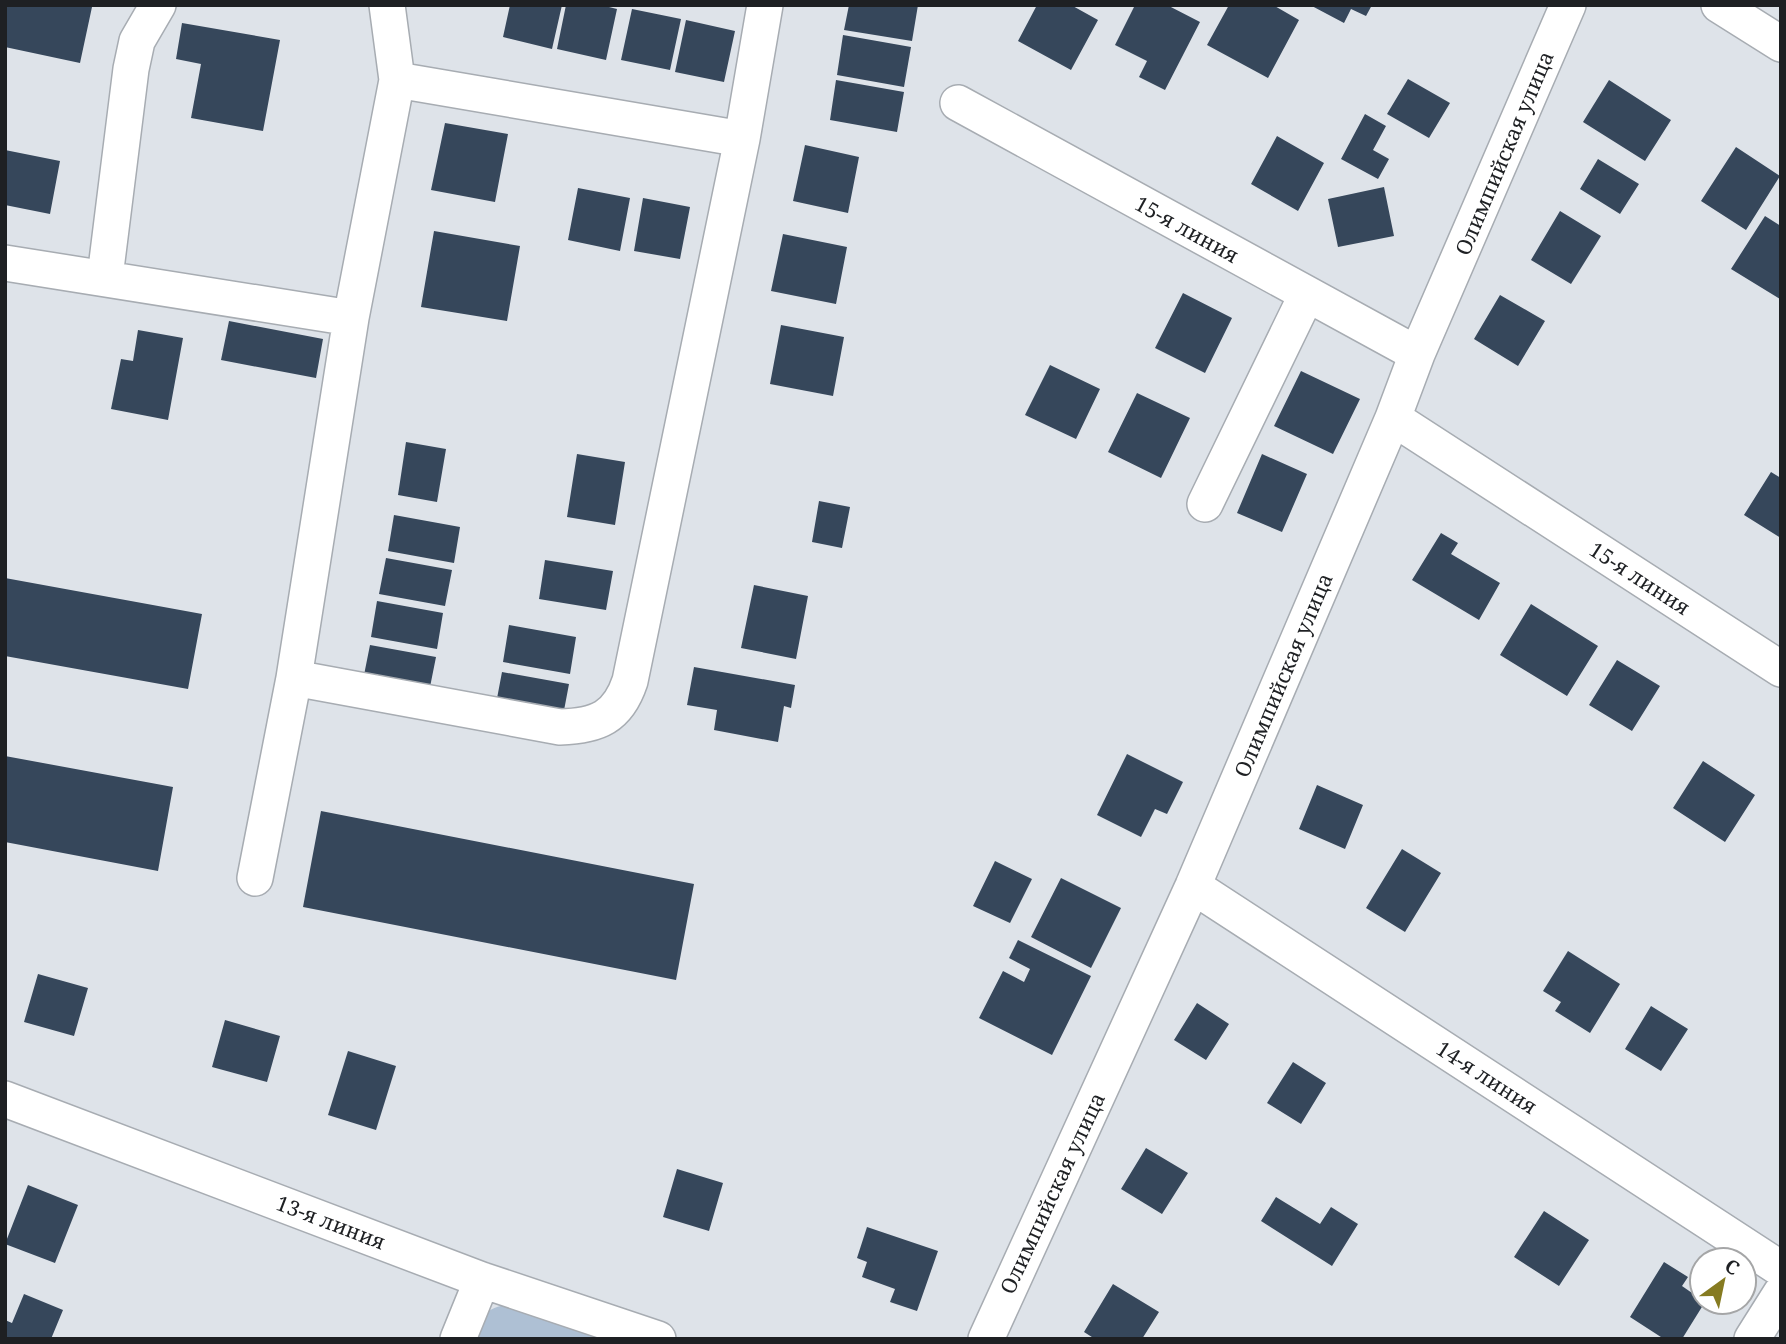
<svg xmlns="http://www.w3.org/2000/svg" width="1786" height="1344" font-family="'Noto Serif',serif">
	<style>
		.green { fill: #aec0d4 }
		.building { fill: #36475b }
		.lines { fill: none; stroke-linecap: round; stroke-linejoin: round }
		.minor-casing { stroke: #a7acb2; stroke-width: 38 }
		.minor { stroke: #fff; stroke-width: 35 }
		.labels { text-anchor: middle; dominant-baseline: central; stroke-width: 7; stroke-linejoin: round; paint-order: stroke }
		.street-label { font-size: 21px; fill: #1e2023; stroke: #fff }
	</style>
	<rect width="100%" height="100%" fill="#dee3e9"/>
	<path class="green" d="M510 1304 624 1339H467C479 1317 485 1308 510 1304Z"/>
	<path class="building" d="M5 5 92 7 80 63 5 47Z
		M510 5H562L552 49 503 37Z
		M566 5H601L617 9 606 60 557 49Z
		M849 5H918L912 41 844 30Z
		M1037 5H1071L1098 20 1071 70 1018 41Z
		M1135 5H1167L1200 22 1165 90 1139 77 1147 61 1115 45Z
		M1229 5H1273L1299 20 1268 78 1207 45Z
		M1310 5H1372L1366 16 1351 9 1344 23Z
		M632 9 681 19 670 70 621 60Z
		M686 20 735 31 724 82 675 72Z
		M182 23 280 40 263 131 191 118 201 64 176 59Z
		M843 35 911 47 904 87 837 75Z
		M1408 79 1450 103 1429 138 1387 114Z
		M836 80 904 92 897 132 830 120Z
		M1609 80 1671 120 1645 161 1583 122Z
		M1365 114 1386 126 1373 150 1389 159 1378 179 1341 159Z
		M445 123 508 134 495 202 431 190Z
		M1277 136 1324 163 1298 211 1251 184Z
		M805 145 859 157 848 213 793 201Z
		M1736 147 1780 176 1746 230 1701 201Z
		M5 150 60 161 50 214 5 205Z
		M1598 159 1639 184 1620 214 1580 189Z
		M1384 187 1394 236 1338 247 1328 199Z
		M578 188 630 198 620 251 568 240Z
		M643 198 690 207 680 259 634 251Z
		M1560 211 1601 236 1571 284 1531 260Z
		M1765 216 1781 226 1780 299 1731 269Z
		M434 231 520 246 507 321 421 307Z
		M783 234 847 247 836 304 771 291Z
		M1183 293 1232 318 1205 373 1155 348Z
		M1500 295 1545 321 1518 366 1474 339Z
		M229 321 323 339 316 378 221 360Z
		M781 325 844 337 833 396 770 384Z
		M138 330 183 338 168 420 111 409 121 359 133 361Z
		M1050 365 1100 389 1076 439 1025 415Z
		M1301 371 1360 399 1333 454 1274 426Z
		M1137 393 1190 418 1161 478 1108 452Z
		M406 442 446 449 437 502 398 495Z
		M577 454 625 462 615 525 567 517Z
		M1262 454 1307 474 1282 532 1237 513Z
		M1771 472 1781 478V538L1744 515Z
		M819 501 850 507 842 548 812 542Z
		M394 515 460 527 454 563 388 551Z
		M1441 533 1458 543 1451 554 1500 583 1479 620 1412 580Z
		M386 558 452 570 445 606 379 594Z
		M545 560 613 571 606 610 539 599Z
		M5 578 202 614 188 689 5 656Z
		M754 585 808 596 796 659 741 648Z
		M377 601 443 613 437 649 371 637Z
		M1531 604 1598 646 1567 696 1500 655Z
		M509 625 576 637 570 674 503 662Z
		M370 645 436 657 429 692 363 680Z
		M1617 660 1660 686 1632 731 1589 705Z
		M694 667 795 685 791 708 784 706 778 742 714 730 717 710 687 705Z
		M502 672 569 684 562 721 495 709Z
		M1127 754 1183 782 1167 814 1155 809 1141 837 1097 815Z
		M5 756 173 787 158 871 5 842Z
		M1703 761 1755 795 1725 842 1673 808Z
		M1317 785 1363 805 1345 849 1299 829Z
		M321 811 694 884 676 980 303 907Z
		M1402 849 1441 873 1405 932 1366 908Z
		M995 861 1032 879 1010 923 973 906Z
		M1061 878 1121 908 1091 968 1031 937Z
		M1018 940 1091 976 1052 1055 979 1018 1003 971 1024 982 1030 969 1009 958Z
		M1568 951 1620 984 1590 1033 1555 1011 1561 1002 1543 991Z
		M38 974 88 988 74 1036 24 1022Z
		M1197 1003 1229 1024 1206 1060 1174 1040Z
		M1651 1006 1688 1029 1661 1071 1625 1049Z
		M225 1020 280 1036 267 1082 212 1067Z
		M348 1051 396 1066 376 1130 328 1115Z
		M1293 1062 1326 1083 1301 1124 1267 1103Z
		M1146 1148 1188 1173 1162 1214 1121 1189Z
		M677 1169 723 1183 709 1231 663 1217Z
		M28 1185 78 1205 55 1263 5 1244Z
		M1276 1197 1320 1224 1331 1207 1358 1224 1332 1266 1261 1221Z
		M1544 1211 1589 1240 1559 1286 1514 1257Z
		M867 1227 938 1251 917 1311 890 1302 895 1289 862 1277 867 1262 857 1258Z
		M1664 1262 1688 1277 1682 1286 1705 1302 1682 1339H1664L1630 1317Z
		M1113 1284 1159 1312 1142 1339H1095L1084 1332Z
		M24 1294 63 1310 51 1339H5V1320L12 1323Z"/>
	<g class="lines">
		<g class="minor-casing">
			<path id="minor" d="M1719 5 1781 44
				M397 80 742 139
				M958 103 1417 354
				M5 263 351 318
				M105 277 131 69 137 41 158 5
				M1393 418 1781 669
				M1205 504 1307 294
				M294 678 560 727C598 726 618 717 630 681L742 139 765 5
				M255 878 294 678 351 318 397 80 387 5
				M1193 886 1781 1269
				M5 1099 482 1280 658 1339
				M458 1339 482 1280
				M986 1339 1193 886 1393 418 1417 354 1568 5
				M1752 1339 1781 1293"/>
		</g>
		<use href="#minor" class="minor"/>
	</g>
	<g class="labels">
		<g class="street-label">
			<text transform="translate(1504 153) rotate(-67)">Олимпийская улица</text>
			<text transform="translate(1187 229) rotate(29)">15-я линия</text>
			<text transform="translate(1640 578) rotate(33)">15-я линия</text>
			<text transform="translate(1283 675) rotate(-67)">Олимпийская улица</text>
			<text transform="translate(1487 1077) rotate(33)">14-я линия</text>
			<text transform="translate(1052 1193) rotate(-65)">Олимпийская улица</text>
			<text transform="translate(331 1222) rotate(21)">13-я линия</text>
		</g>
	</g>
	<rect width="1786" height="1344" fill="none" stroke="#1e2023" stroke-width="14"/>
	<g transform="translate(1723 1281) rotate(33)"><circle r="33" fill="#ffffff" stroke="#a5a6a7" stroke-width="2"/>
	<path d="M0-5L12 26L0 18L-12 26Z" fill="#867b21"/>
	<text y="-10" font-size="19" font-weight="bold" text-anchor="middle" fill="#1e2023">С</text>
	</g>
</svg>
